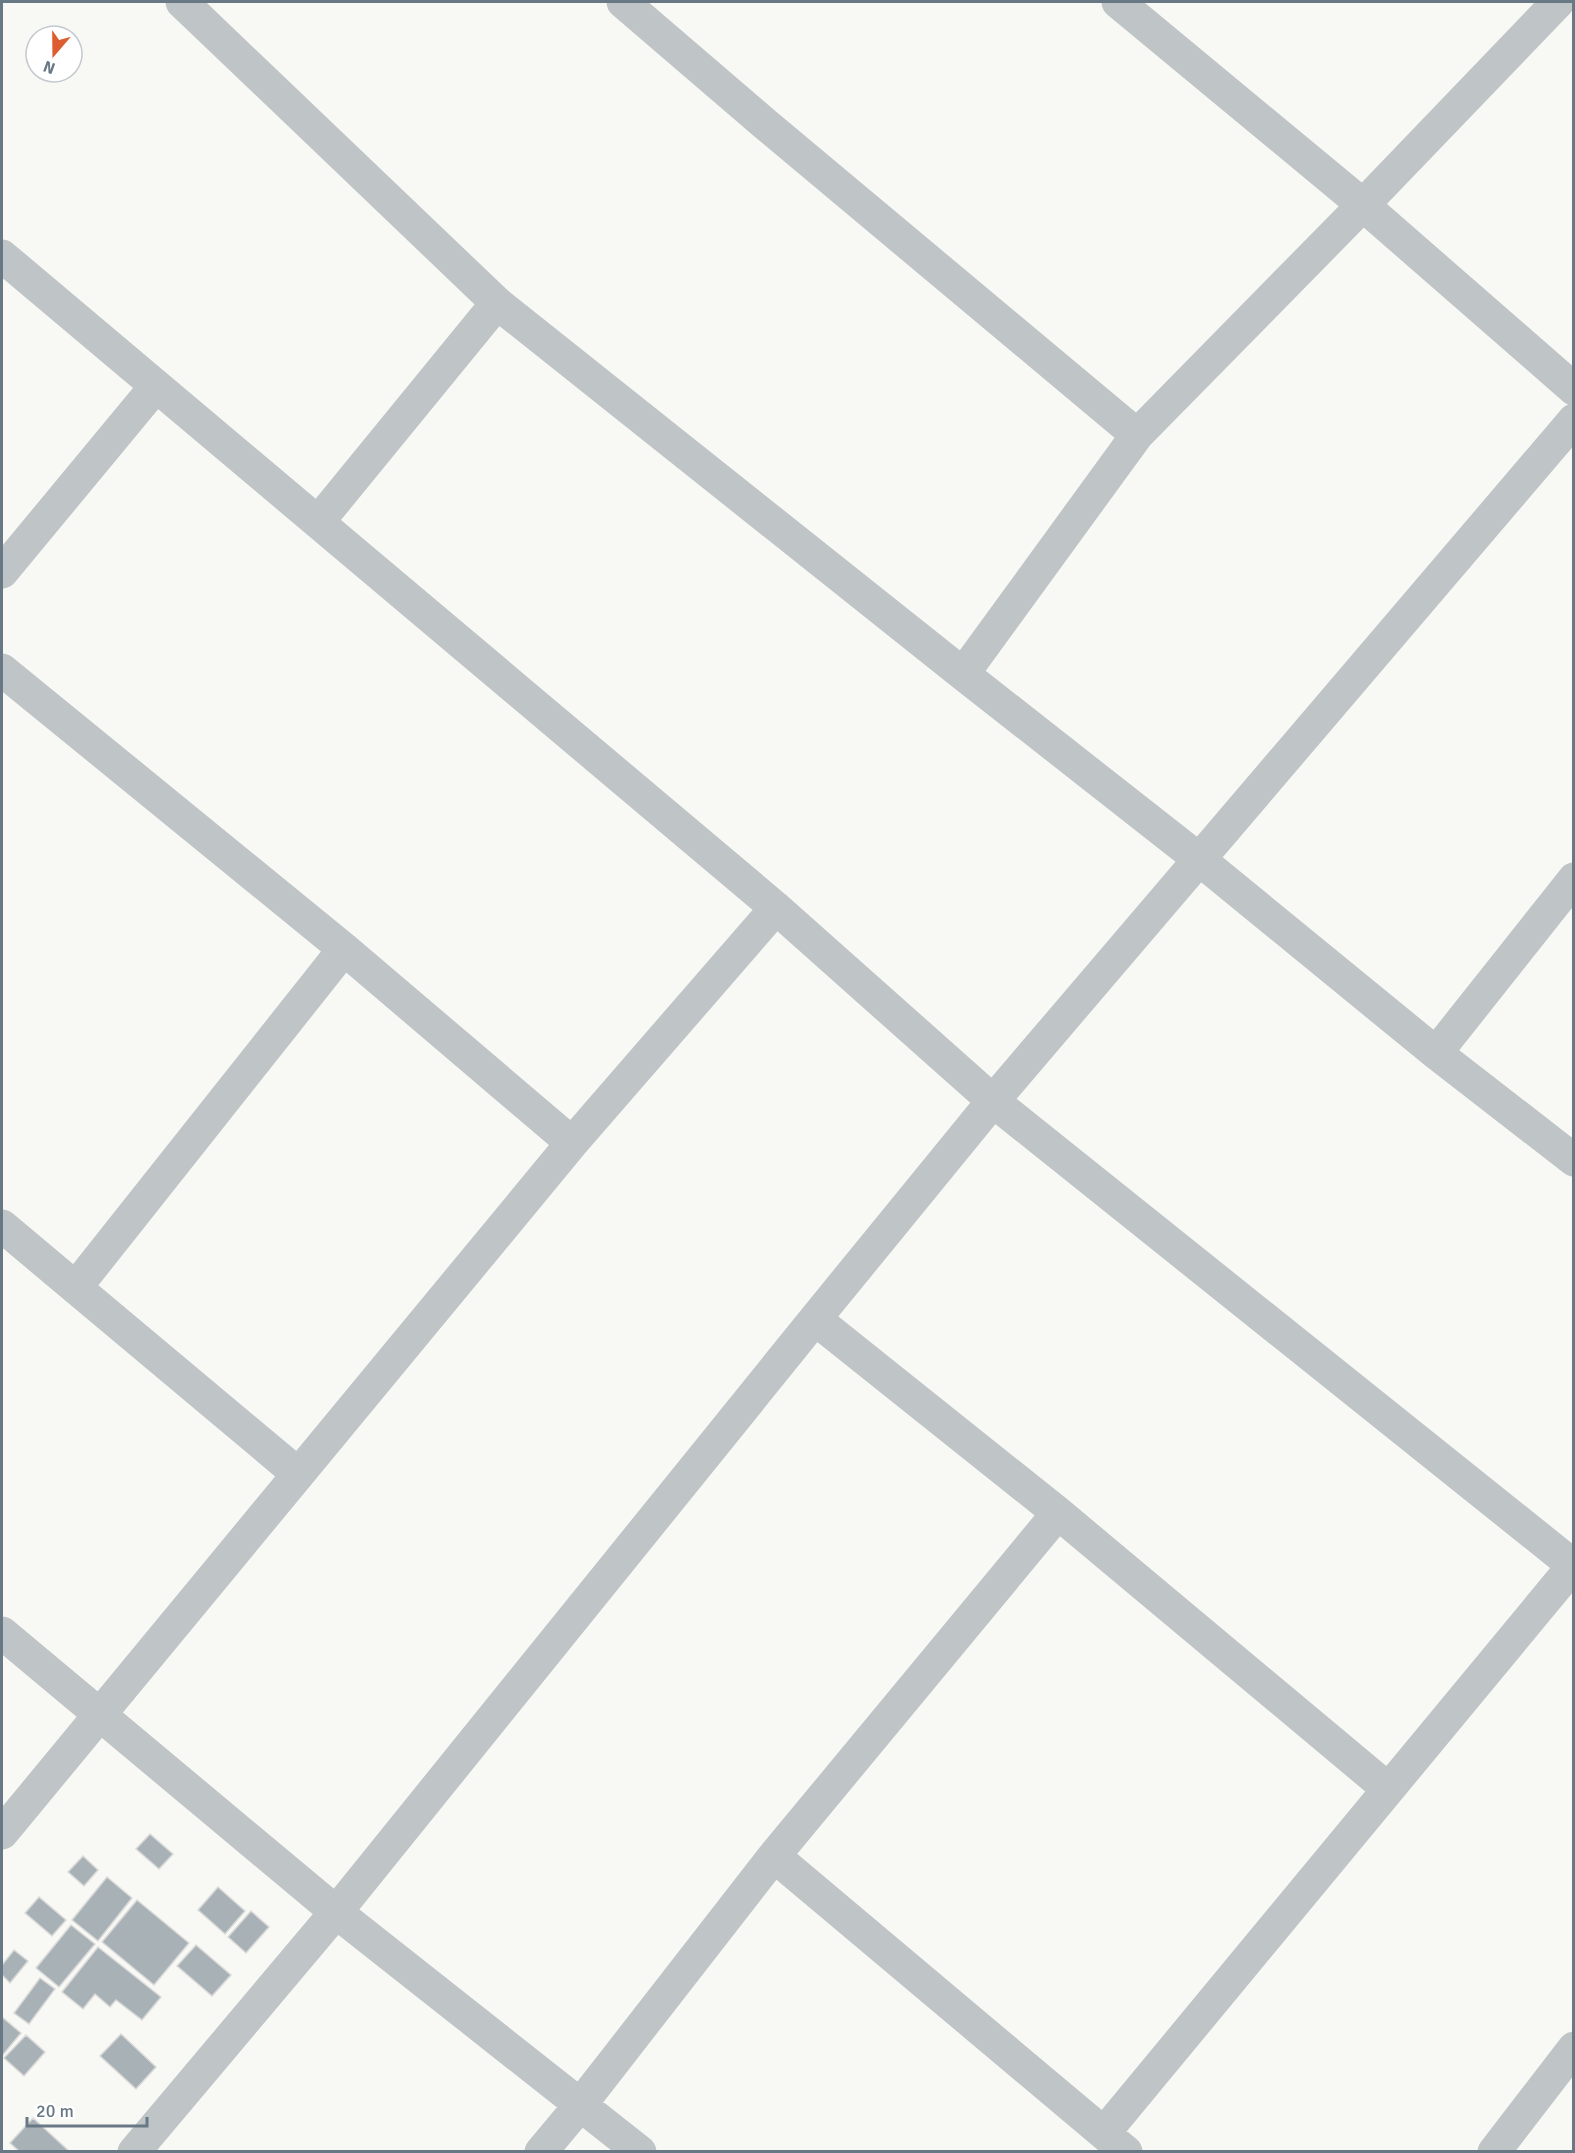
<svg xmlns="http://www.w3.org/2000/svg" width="1575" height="2153" font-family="Signika,sans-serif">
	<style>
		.building { fill: #a8b1b6; stroke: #dadad8; stroke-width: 1.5 }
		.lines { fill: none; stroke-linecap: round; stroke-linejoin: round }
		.minor { stroke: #bfc4c7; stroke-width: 33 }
	</style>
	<rect width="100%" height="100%" fill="#f8f8f5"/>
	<path class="building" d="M150 1834 173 1854 159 1869 136 1849Z
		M83 1856 98 1870 84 1886 68 1872Z
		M107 1877 132 1898 98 1941 72 1920Z
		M218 1887 245 1911 225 1934 198 1910Z
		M39 1897 66 1920 52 1936 25 1913Z
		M137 1900 189 1943 154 1985 102 1942Z
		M251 1911 269 1927 246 1953 228 1937Z
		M71 1925 95 1944 59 1987 36 1968Z
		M196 1945 231 1975 212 1996 177 1966Z
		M98 1947 161 1997 142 2020 116 2000 110 2007 95 1994 83 2009 62 1992Z
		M14 1950 28 1961 10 1983 2 1975V1965Z
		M40 1978 55 1989 29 2024 14 2013Z
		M2 2017 21 2033 2 2056Z
		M121 2034 156 2067 136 2089 100 2056Z
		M26 2035 45 2052 24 2076 4 2058Z
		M33 2118 70 2152H20L10 2143Z"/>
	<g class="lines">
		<path class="minor" d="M182 2 497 303 963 674 1200 860 1436 1053 1574 1160
			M623 2 764 123 1137 435
			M1118 2 1363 205 1574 389
			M2 256 776 908 993 1101 1574 1566
			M318 522 497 303
			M2 572 156 386
			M2 670 344 949 572 1143
			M963 674 1137 435 1363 205 1558 2
			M1436 1053 1574 879
			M2 1226 298 1474
			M76 1287 344 949
			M815 1319 1058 1513 1388 1789
			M2 1633 336 1912 640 2152
			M2 1833 572 1143 776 908
			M774 1856 1126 2152
			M1104 2133 1574 1565
			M134 2152 336 1912 815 1319 993 1101 1574 420
			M541 2152 581 2104 774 1856 1058 1513
			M1494 2152 1574 2048"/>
	</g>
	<rect width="1575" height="2153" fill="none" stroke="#687885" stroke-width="6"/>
	<g transform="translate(54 54) rotate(200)"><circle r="28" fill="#ffffff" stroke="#c3c9ce" stroke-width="1.5"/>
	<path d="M0-4.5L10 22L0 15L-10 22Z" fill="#dd5d31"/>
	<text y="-9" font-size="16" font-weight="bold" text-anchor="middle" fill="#687885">N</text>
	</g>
	<path d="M27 2117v9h120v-9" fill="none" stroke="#687885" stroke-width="3"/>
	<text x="36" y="2117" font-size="18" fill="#687885" stroke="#ffffff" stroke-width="4.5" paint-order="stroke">20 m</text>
</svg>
